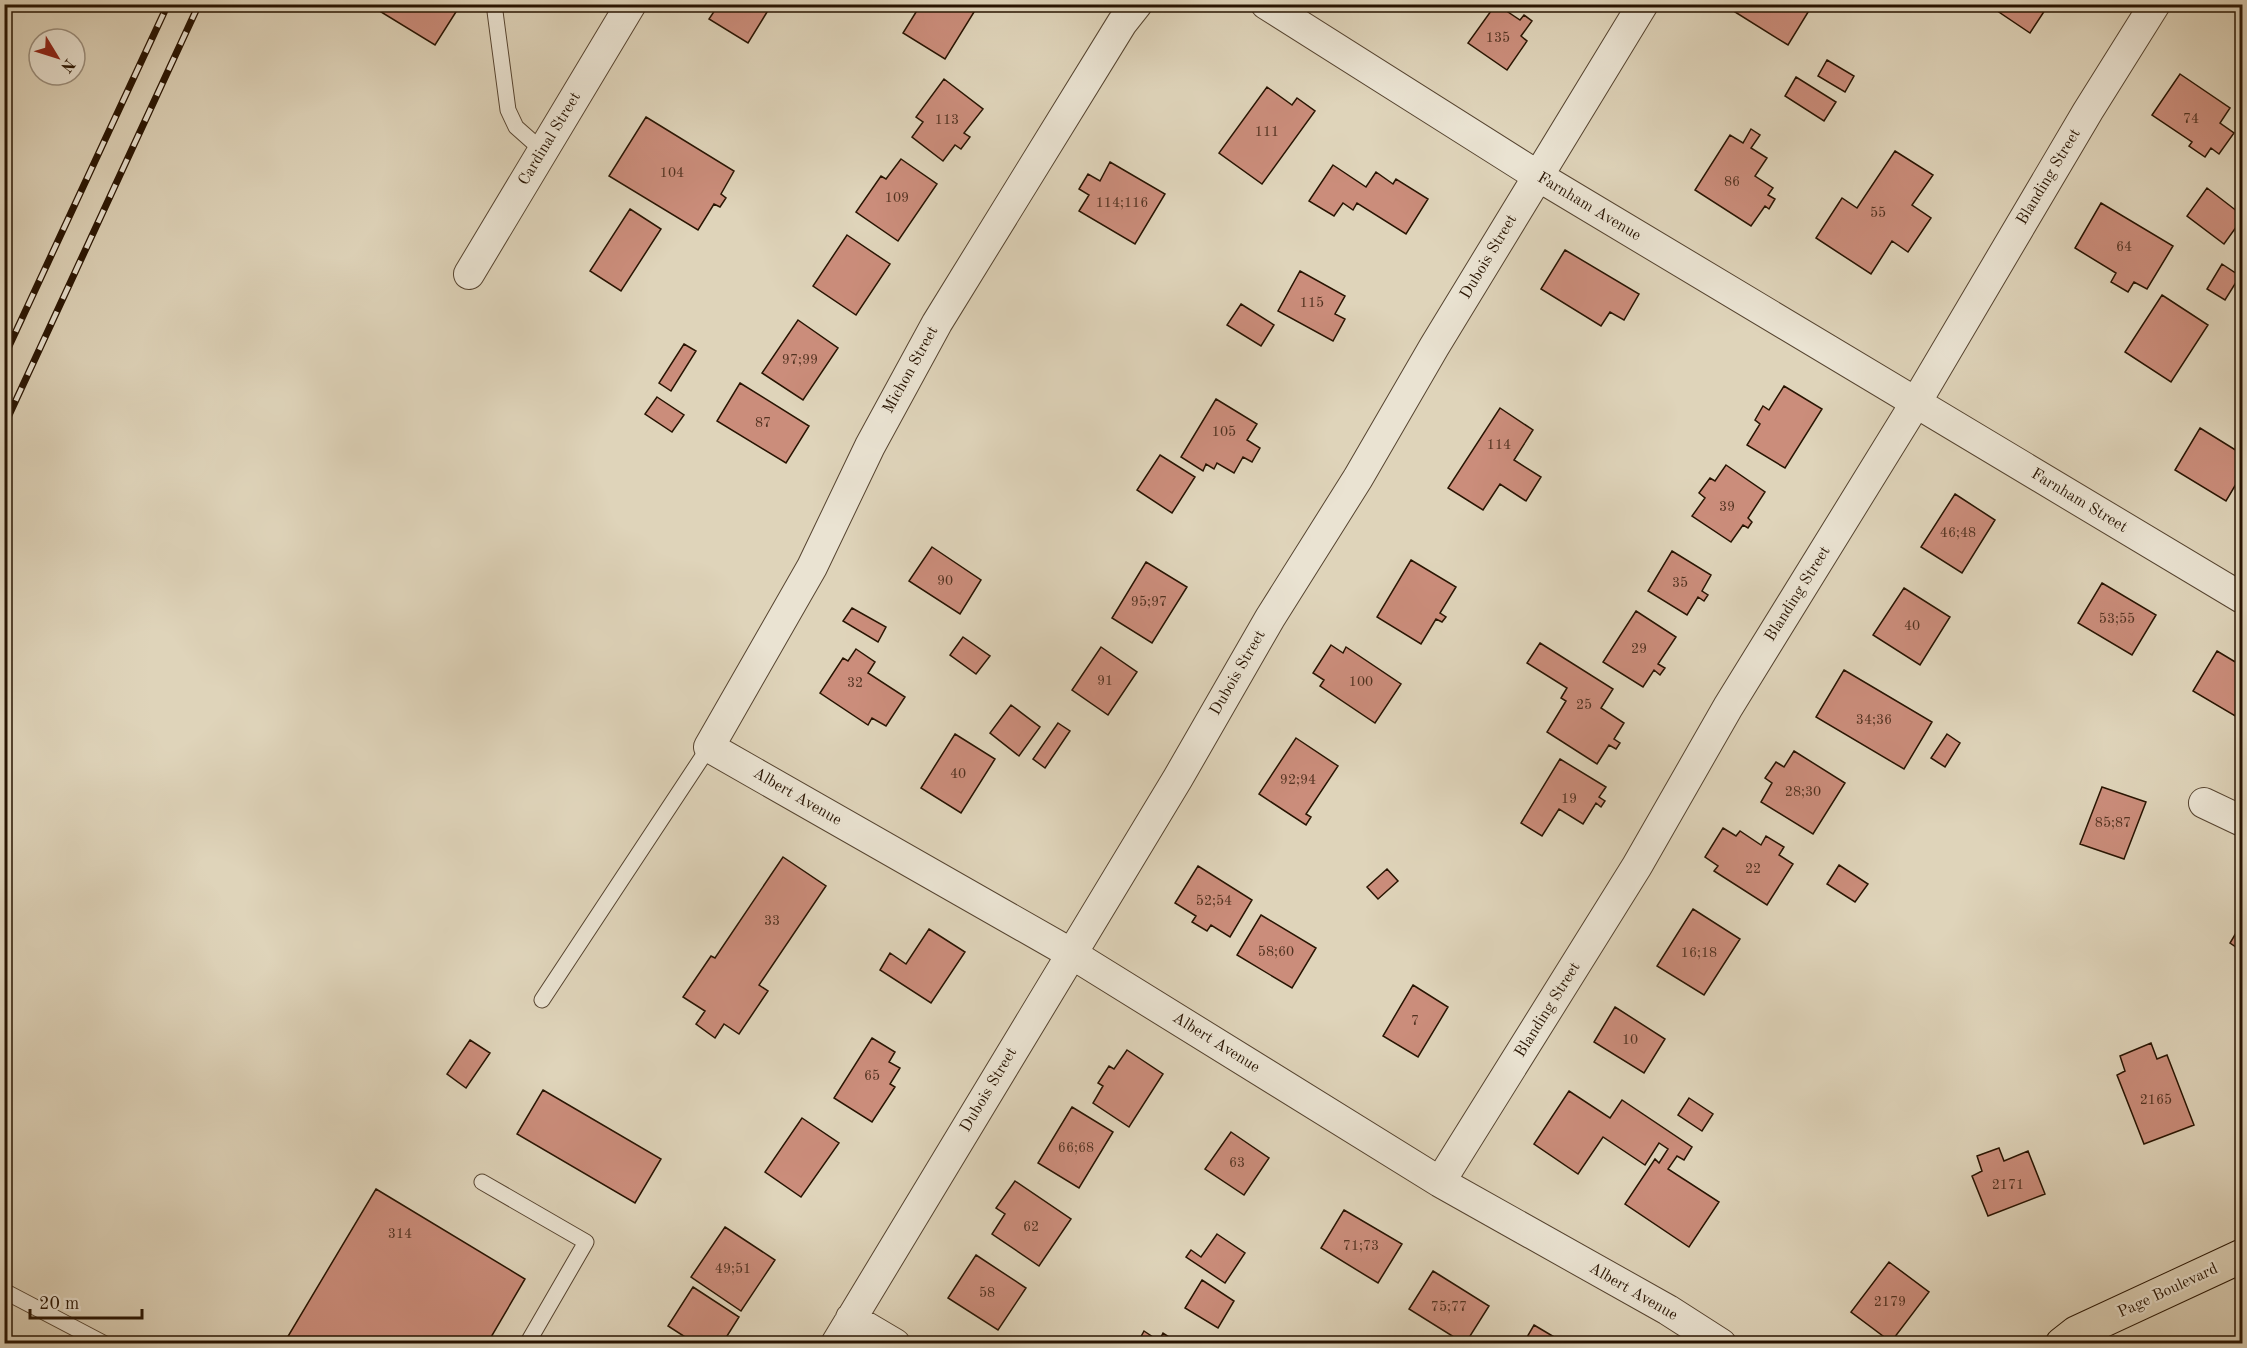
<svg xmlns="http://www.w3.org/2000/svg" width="2247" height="1348" font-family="'Old Standard TT',serif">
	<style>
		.building { fill: #cb8d7b; stroke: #281402; stroke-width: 1.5 }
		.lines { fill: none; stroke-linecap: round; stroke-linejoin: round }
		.lane-casing { stroke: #564430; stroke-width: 17 }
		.street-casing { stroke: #564430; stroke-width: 32 }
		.primary-casing { stroke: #281402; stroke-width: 35 }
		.lane { stroke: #eae3d2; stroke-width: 15 }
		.street { stroke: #eae3d2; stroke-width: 30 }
		.primary { stroke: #dfd4ba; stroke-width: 33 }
		.rail-casing { stroke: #281402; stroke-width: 7 }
		.rail { stroke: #eae3d2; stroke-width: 4.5; stroke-dasharray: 14; stroke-linecap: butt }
		.labels { text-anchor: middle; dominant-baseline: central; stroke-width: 4.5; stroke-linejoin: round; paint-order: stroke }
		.number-label { font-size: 14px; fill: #513220 }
		.street-label { font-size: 16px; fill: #281402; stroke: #eae3d2 }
	</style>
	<rect width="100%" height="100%" fill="#dfd4ba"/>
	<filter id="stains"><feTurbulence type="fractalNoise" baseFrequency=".00333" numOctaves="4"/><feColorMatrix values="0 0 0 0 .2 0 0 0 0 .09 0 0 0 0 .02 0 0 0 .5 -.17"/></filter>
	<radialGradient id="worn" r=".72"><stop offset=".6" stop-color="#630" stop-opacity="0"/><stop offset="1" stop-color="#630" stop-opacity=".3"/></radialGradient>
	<path class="building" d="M368 4H461L435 45Z
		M719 4H772L748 43 709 19Z
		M921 4H979L945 59 903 33Z
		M1496 4 1520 20 1524 15 1532 21 1521 36 1527 41 1507 70 1468 43Z
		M1740 4H1803L1810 9 1788 45 1735 12Z
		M1987 4H2049L2030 33Z
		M1827 60 1854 76 1845 92 1818 76Z
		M2180 74 2230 108 2220 123 2234 133 2219 154 2211 148 2205 157 2189 146 2192 142 2152 115Z
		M1796 77 1836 102 1824 121 1785 96Z
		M944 79 983 109 964 133 970 137 961 149 955 145 943 161 912 137 923 122 916 117Z
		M1267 87 1292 105 1297 98 1315 111 1262 184 1219 153Z
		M646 117 734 171 721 194 726 198 720 207 714 204 698 230 609 176Z
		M1751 129 1760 135 1751 148 1767 158 1755 176 1773 188 1768 195 1775 199 1769 209 1765 206 1751 226 1695 190 1730 135 1743 143Z
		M1895 151 1933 175 1912 205 1931 218 1908 252 1892 241 1871 274 1816 238 1842 198 1857 208Z
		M901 159 937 184 898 241 856 212 881 176 886 179Z
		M1110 162 1165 194 1135 244 1079 211 1089 195 1079 189 1088 174 1100 181Z
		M1333 165 1366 187 1376 172 1393 184 1396 179 1428 199 1406 234 1357 203 1353 210 1343 203 1334 216 1309 201Z
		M2207 188 2242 215V219L2224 244 2187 216Z
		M2101 203 2173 246 2147 289 2134 282 2128 292 2111 282 2116 273 2075 248Z
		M630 209 661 229 621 291 590 271Z
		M847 235 890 264 856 315 813 286Z
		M1565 250 1639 294 1624 320 1610 312 1601 326 1541 289Z
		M2222 264 2240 276 2225 300 2207 289Z
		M1300 271 1345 296 1335 314 1345 319 1333 341 1278 311Z
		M2162 295 2208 325 2171 382 2125 352Z
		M1241 304 1274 325 1261 346 1227 325Z
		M798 320 838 348 803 400 762 373Z
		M684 344 696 351 671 391 659 383Z
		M740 383 809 426 786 463 717 421Z
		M1784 386 1822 409 1785 468 1747 445 1760 424 1755 420 1763 406 1769 410Z
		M657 397 684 415 672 432 645 414Z
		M1216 399 1257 424 1247 440 1260 448 1252 462 1243 457 1234 473 1217 463 1214 469 1206 464 1203 471 1181 457Z
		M1500 408 1533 430 1514 460 1541 477 1526 501 1500 484 1483 510 1448 488Z
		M2200 428 2242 454V474L2226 501 2175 470Z
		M1160 455 1195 477 1172 513 1137 490Z
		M1726 465 1765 492 1748 518 1752 522 1748 528 1743 525 1731 542 1692 516 1705 498 1699 493 1710 478 1715 481Z
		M1955 494 1995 520 1962 573 1921 547Z
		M932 547 981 580 960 614 909 581Z
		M1672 551 1711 575 1702 591 1708 595 1704 601 1698 597 1687 615 1648 591Z
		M1411 560 1456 587 1440 613 1446 617 1442 622 1436 619 1421 644 1377 617Z
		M1146 562 1187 587 1152 643 1112 618Z
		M2102 583 2156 615 2132 655 2078 623Z
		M1904 588 1950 617 1920 665 1873 635Z
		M852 608 886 627 878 642 843 621Z
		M1636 611 1676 637 1658 664 1665 668 1660 675 1654 670 1643 687 1603 662Z
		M963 637 990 656 976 674 950 655Z
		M1540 643 1613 689 1601 708 1624 723 1614 739 1620 743 1616 749 1609 745 1597 764 1547 732 1566 701 1561 698 1567 688 1527 663Z
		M1331 645 1343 653 1346 647 1401 684 1375 723 1320 686 1324 680 1313 673Z
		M1101 647 1137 672 1108 715 1072 690Z
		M856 649 875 662 868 673 905 697 886 726 872 718 868 725 820 693 843 658 848 661Z
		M2217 651 2242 666V720L2193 691Z
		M1844 670 1932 722 1904 769 1816 717Z
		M1011 705 1040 727 1019 756 990 733Z
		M1058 723 1070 731 1045 768 1033 759Z
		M955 734 995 759 961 813 921 788Z
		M1947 734 1960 743 1945 767 1931 758Z
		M1296 738 1338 766 1306 814 1311 817 1306 825 1259 794Z
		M1794 751 1845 783 1813 834 1761 802 1772 783 1765 778 1776 762 1784 767Z
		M1560 759 1606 787 1599 797 1605 801 1601 807 1596 803 1583 824 1559 809 1542 836 1521 823Z
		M2102 787 2146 802 2124 859 2080 844Z
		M1723 828 1736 836 1740 831 1761 845 1766 836 1784 847 1779 855 1793 864 1767 905 1714 871 1718 866 1705 857Z
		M783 857 826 886 759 985 768 991 739 1034 724 1024 715 1038 696 1024 705 1011 683 997 711 956 715 958Z
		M1839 865 1868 884 1855 902 1827 884Z
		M1198 866 1252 900 1230 937 1211 925 1207 931 1192 922 1196 916 1175 903Z
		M1387 869 1398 881 1378 899 1367 887Z
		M1693 909 1740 939 1704 995 1657 966Z
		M1261 915 1316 948 1292 988 1237 955Z
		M2242 923V951L2230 943Z
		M929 929 965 952 931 1003 880 970 890 953 906 964Z
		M1413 985 1448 1007 1418 1057 1383 1036Z
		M1615 1007 1665 1039 1644 1073 1594 1042Z
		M872 1038 895 1052 889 1062 900 1068 890 1084 895 1087 872 1122 834 1098Z
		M470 1040 490 1053 466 1088 447 1074Z
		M2151 1043 2157 1059 2167 1055 2194 1125 2144 1144 2117 1075 2125 1071 2120 1056Z
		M1127 1050 1163 1074 1129 1127 1093 1103 1103 1086 1098 1083 1109 1066 1114 1069Z
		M543 1090 661 1159 635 1203 517 1134Z
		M1569 1091 1610 1118 1622 1100 1692 1147 1684 1160 1677 1156 1668 1169 1719 1202 1689 1247 1625 1204 1655 1159 1659 1163 1668 1149 1659 1143 1645 1165 1603 1137 1578 1174 1534 1144Z
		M1689 1098 1713 1114 1702 1131 1678 1115Z
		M1072 1107 1113 1132 1079 1188 1038 1163Z
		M802 1118 839 1143 801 1197 765 1172Z
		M1231 1132 1269 1158 1244 1195 1205 1169Z
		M1999 1148 2004 1161 2028 1151 2045 1194 1988 1216 1972 1176 1982 1171 1977 1156Z
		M1015 1181 1071 1219 1039 1266 992 1234 1005 1214 996 1208Z
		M376 1189 525 1279 487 1344H297L287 1338Z
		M1344 1210 1402 1244 1378 1283 1321 1248Z
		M725 1227 775 1260 741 1311 691 1277Z
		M1217 1234 1245 1253 1225 1283 1186 1257 1191 1250 1201 1257Z
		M976 1255 1026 1288 998 1330 948 1298Z
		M1889 1262 1929 1292 1891 1342 1851 1312Z
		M1433 1271 1489 1306 1465 1344 1409 1309Z
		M1202 1280 1234 1301 1218 1328 1185 1308Z
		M693 1287 739 1317 722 1344H696L668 1326Z
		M1534 1325 1566 1344H1523Z
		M1144 1331 1159 1341 1163 1333 1180 1344H1137Z"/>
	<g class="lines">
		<g class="lane-casing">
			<path id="lane" d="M494 4 508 110 516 127 543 151
				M542 1000 709 747
				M482 1182 586 1242 527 1344
				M4 1291 105 1344"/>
		</g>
		<g class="street-casing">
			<path id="street" d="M1137 4 1122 23 937 323 870 446 812 567 709 747 1072 954 1440 1182 1668 1310 1721 1344
				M1266 4 1538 176 2242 598
				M469 274 631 4
				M2204 803 2242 821
				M1440 1182 1637 866 1728 707 1915 404 2088 111 2155 4
				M851 1318 895 1344
				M836 1344 1178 778 1270 618 1358 478 1434 347 1643 4"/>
		</g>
		<g class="primary-casing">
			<path id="primary" d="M2062 1344 2076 1333 2242 1256"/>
		</g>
		<use href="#lane" class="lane"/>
		<use href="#street" class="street"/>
		<use href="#primary" class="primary"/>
		<g class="rail-casing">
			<path id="rail" d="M4 357 168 4
				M4 426 199 4"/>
		</g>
		<use href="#rail" class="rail"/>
	</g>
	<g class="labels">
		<g class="number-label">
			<text x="1498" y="38">135</text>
			<text x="2191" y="119">74</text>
			<text x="947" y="120">113</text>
			<text x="1267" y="132">111</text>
			<text x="672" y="173">104</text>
			<text x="1732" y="182">86</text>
			<text x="897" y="198">109</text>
			<text x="1122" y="203">114;116</text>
			<text x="1878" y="213">55</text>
			<text x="2124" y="247">64</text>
			<text x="1312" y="303">115</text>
			<text x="800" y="360">97;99</text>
			<text x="763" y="423">87</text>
			<text x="1224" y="432">105</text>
			<text x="1499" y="445">114</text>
			<text x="1727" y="507">39</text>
			<text x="1958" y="533">46;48</text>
			<text x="945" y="581">90</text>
			<text x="1680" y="583">35</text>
			<text x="1149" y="602">95;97</text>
			<text x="2117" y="619">53;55</text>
			<text x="1912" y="626">40</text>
			<text x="1639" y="649">29</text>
			<text x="1105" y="681">91</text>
			<text x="1361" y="682">100</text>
			<text x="855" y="683">32</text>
			<text x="1584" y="705">25</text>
			<text x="1874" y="720">34;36</text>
			<text x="958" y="774">40</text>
			<text x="1298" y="780">92;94</text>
			<text x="1803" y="792">28;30</text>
			<text x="1569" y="799">19</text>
			<text x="2113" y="823">85;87</text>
			<text x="1753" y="869">22</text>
			<text x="1214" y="901">52;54</text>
			<text x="772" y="921">33</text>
			<text x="1276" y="952">58;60</text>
			<text x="1699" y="953">16;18</text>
			<text x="1415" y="1021">7</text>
			<text x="1630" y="1040">10</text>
			<text x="872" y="1076">65</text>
			<text x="2156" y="1100">2165</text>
			<text x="1076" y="1148">66;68</text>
			<text x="1237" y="1163">63</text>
			<text x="2008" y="1185">2171</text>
			<text x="1031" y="1227">62</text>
			<text x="400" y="1234">314</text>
			<text x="1361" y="1246">71;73</text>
			<text x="733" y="1269">49;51</text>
			<text x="987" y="1293">58</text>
			<text x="1890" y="1302">2179</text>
			<text x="1449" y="1307">75;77</text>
		</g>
		<g class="street-label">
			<text transform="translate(550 139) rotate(-59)">Cardinal Street</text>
			<text transform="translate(2049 177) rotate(-59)">Blanding Street</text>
			<text transform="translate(1589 207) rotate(31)">Farnham Avenue</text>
			<text transform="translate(1489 257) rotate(-59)">Dubois Street</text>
			<text transform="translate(911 370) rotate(-61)">Michon Street</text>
			<text transform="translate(2079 501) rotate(31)">Farnham Street</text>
			<text transform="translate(1798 594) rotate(-58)">Blanding Street</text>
			<text transform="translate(1238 673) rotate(-60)">Dubois Street</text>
			<text transform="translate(797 797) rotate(30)">Albert Avenue</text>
			<text transform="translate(1548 1010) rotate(-58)">Blanding Street</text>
			<text transform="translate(1216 1043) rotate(32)">Albert Avenue</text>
			<text transform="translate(989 1090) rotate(-59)">Dubois Street</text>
			<text transform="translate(2168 1291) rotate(-25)">Page Boulevard</text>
			<text transform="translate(1633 1292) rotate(30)">Albert Avenue</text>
		</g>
	</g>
	<rect width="2247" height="1348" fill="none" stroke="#dfd4ba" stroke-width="24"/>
	<rect x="6" y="6" width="2235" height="1336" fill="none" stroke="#281402" stroke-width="3"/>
	<rect x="12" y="12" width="2223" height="1324" fill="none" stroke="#281402" stroke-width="1.5"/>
	<g transform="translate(57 57) rotate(128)"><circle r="28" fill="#eae3d2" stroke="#9c907f" stroke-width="1.5"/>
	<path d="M0-4.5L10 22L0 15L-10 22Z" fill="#8f2418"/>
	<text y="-9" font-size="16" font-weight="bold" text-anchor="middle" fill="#281402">N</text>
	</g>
	<path d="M30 1309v9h112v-9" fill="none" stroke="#281402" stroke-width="3"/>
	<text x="39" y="1309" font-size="18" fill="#281402" stroke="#eae3d2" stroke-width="4.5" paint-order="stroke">20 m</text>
	<rect width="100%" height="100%" filter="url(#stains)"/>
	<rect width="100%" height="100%" fill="url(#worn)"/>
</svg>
